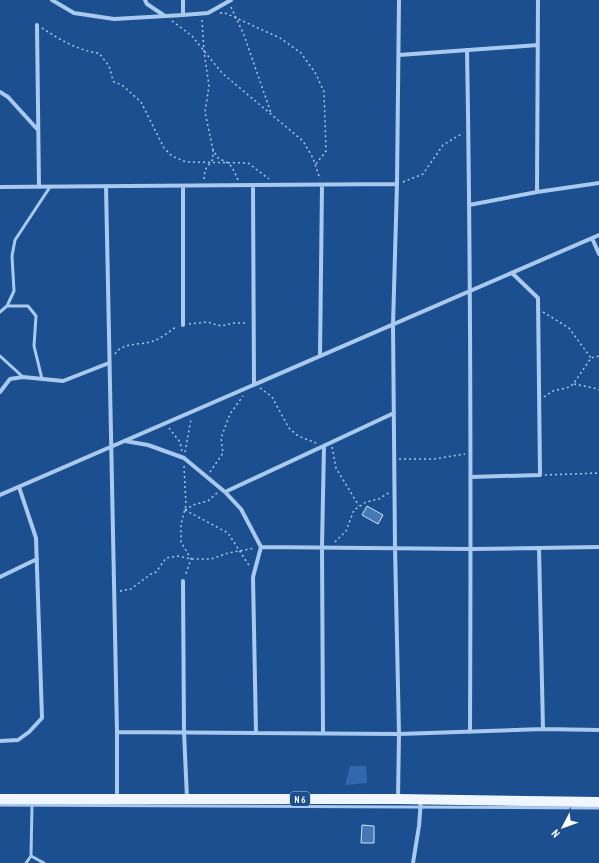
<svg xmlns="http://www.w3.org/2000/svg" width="599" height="863" font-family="'PT Sans Narrow',sans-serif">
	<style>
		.green { fill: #2e69ad }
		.building { fill: #4478b7; stroke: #cfe3fa }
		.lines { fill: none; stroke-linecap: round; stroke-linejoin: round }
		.path { stroke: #a9c9ee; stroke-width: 1.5; stroke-dasharray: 2 3; stroke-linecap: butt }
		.lane { stroke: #a9c9ee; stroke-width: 3 }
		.street { stroke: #a9c9ee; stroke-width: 4 }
		.primary { stroke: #f0f6ff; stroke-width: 10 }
		.labels { text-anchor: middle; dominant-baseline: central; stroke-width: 3.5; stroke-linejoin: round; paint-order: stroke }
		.shield { fill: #1b4f8f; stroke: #bbcadd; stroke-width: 1 }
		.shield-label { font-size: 9px; font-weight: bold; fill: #fff }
	</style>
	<rect width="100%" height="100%" fill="#1b4f8f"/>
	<path class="green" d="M350 766H366L367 783 345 785Z"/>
	<path class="building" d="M367 506 383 515 378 524 362 515Z
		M362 825 374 826V843H361Z"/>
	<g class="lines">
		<path class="path" d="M231 7 244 35 271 113
			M220 13H225L280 38 301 53 316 74 324 92 326 151 316 164
			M202 20 204 51 209 86 205 112 213 150 218 158 228 163 232 167 238 180
			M172 21 192 36 222 73 303 141 313 158 320 179
			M42 28C59 39 78 51 99 53L109 66 112 77 114 82 122 85 141 102 164 148 172 156 186 162 248 163 269 179
			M204 179 205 170 213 159V150
			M403 182 423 174 443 145 463 133
			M543 312 569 328 591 358
			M189 324 207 322 221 326 234 323H248
			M115 354C123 341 144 346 156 340 163 337 170 331 177 326
			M574 384 598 389 599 390
			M260 388 272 397 289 428 298 436 316 443
			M544 397 553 391 570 387 574 383 591 358 599 356
			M169 428 180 442 182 452
			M332 447 336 468 359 506
			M185 452 191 419
			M399 459H434L465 454
			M184 466 186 505 181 524V542L191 559 185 576
			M210 472 223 453 221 438 230 414 243 396
			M545 475 599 473
			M185 510 228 533 250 567
			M185 510 193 505 208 501 218 492
			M335 542 346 531 354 510 366 502 379 499 390 492
			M120 591 131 589 151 574 156 572 166 558 178 556 191 559H211L228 553 255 548"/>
		<path class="lane" d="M7 306H28L36 316 34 346 42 379
			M0 312 7 306 14 291 12 256 15 240 50 187
			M0 356 23 377
			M0 805 599 808
			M31 856 44 863
			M26 863 31 856 32 805"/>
		<path class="street" d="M52 0 74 13 114 19 183 15 208 13 231 0
			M145 0 147 4 165 16
			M183 0V15
			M37 25 39 187
			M467 50C471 277 471 504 470 732
			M399 55 538 45
			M0 92 8 97 38 130
			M253 185 254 384
			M106 186 117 732V798
			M0 187 397 184
			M537 192 538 0
			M469 205 537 192 599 183
			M592 238 599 254
			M183 325V186
			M320 356 322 185
			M0 392 10 379 23 377 63 381 109 363
			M125 441 148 445 184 458 225 492 241 509 261 547 253 577 256 733
			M471 477 540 475 538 298 512 273
			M225 492 394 413
			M0 495 599 235
			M261 547 471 549 599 547
			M539 548 543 729
			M0 577 37 559
			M183 581 184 732 187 798
			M117 732 399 734 543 729 599 730
			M323 733 322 547 324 446
			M0 741 18 740 29 732 42 718 36 538 19 487
			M398 799 399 734 395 547 393 325 397 184 399 0
			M413 863 419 826 421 800"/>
		<path class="primary" d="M0 799H398L599 802"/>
	</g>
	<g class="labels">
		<rect class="shield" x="290" y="792" width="20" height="14" rx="3"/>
		<g class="shield-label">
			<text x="300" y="799">N 6</text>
		</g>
	</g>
	<g transform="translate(563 827) rotate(229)" stroke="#1b4f8f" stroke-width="3" paint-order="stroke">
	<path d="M0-3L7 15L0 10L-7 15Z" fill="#ffffff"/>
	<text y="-6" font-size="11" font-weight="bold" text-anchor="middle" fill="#ffffff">N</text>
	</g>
</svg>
